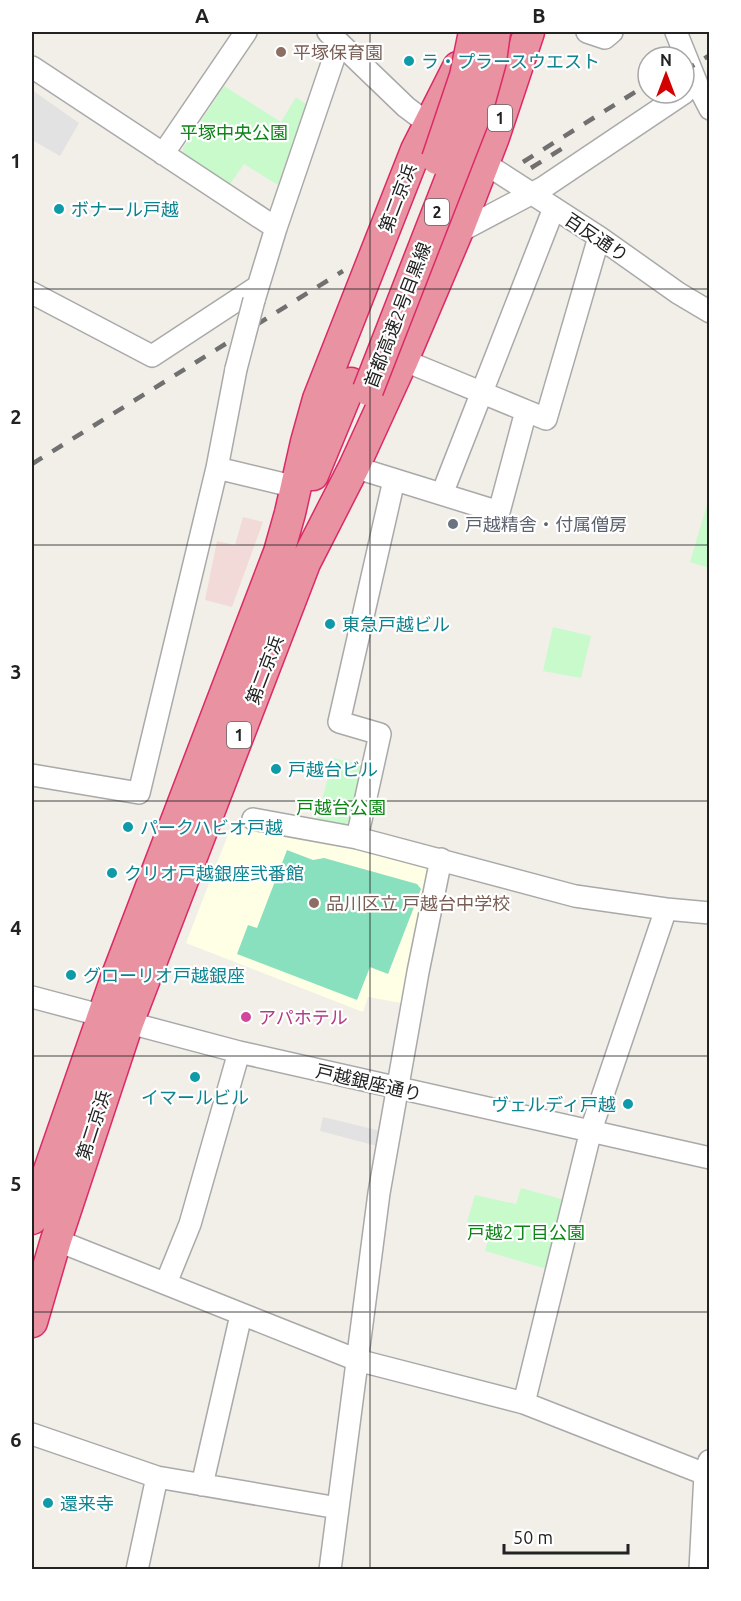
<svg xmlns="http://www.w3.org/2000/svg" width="741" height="1601" font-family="Ubuntu,'Noto Sans JP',sans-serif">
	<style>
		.commercial { fill: #f2dad9 }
		.education { fill: #ffffe5 }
		.park { fill: #c8facc }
		.pitch { fill: #88e0be }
		.parking { fill: #e2e2e2 }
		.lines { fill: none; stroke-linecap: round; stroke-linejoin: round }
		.minor-casing { stroke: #a9a9a9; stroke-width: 24 }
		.highway-casing { stroke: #dc2a67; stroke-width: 33 }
		.minor { stroke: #fff; stroke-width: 21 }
		.highway { stroke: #e892a2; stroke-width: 30 }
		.rail { stroke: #707070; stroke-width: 4.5; stroke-dasharray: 12 12; stroke-linecap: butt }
		.minor-bridge-casing { stroke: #a9a9a9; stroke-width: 24; stroke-linecap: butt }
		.highway-bridge-casing { stroke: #dc2a67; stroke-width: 33; stroke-linecap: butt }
		.minor-bridge { stroke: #fff; stroke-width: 21 }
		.highway-bridge { stroke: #e892a2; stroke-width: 30 }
		.grid { fill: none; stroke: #222; stroke-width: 1.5; stroke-opacity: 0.55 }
		.education-dot { fill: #8d6e63; stroke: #fff; stroke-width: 2 }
		.culture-dot { fill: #0f9aa8; stroke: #fff; stroke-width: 2 }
		.worship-dot { fill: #6b7280; stroke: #fff; stroke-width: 2 }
		.hotel-dot { fill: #d1479c; stroke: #fff; stroke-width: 2 }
		.labels { text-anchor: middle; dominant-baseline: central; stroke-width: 4.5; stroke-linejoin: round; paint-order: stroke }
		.shield { fill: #fff; stroke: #646464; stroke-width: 1.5 }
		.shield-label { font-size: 16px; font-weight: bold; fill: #222 }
		.education-label { font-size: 18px; fill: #785e54; stroke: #fff; text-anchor: start }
		.culture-label { font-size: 18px; fill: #0d838f; stroke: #fff; text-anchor: start }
		.park-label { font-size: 18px; fill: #0c8416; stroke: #fff }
		.street-label { font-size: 18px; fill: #222; stroke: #fff }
		.worship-label { font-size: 18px; fill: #5b616d; stroke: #fff; text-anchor: start }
		.hotel-label { font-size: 18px; fill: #b23c85; stroke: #fff; text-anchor: start }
		.neatline { fill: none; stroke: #222; stroke-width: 2 }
		.grid-label { font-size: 20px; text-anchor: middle; font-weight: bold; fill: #222 }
	</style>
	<rect width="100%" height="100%" fill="#f2efe9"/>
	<path class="commercial" d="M243 517 263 522 232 607 205 600 217 541 235 545Z"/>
	<path class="education" d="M233 822 262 825 434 863 407 1004 368 997 363 1012 186 943Z"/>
	<path class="park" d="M224 86 281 122 296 97 306 104 278 185 244 164 228 187 182 156 183 148Z
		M709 498V568L690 562Z
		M553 627 591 636 581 678 543 671Z
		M333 758 370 767 355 834 315 827Z
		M521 1188 565 1200 547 1269 485 1251 491 1228 467 1222 475 1195 516 1204Z"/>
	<path class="pitch" d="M287 850 313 860 324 858 417 884 421 889 388 974 370 967 357 1000 237 954 248 925 257 928Z"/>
	<path class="parking" d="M32 90 79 123 60 156 32 140Z
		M323 1117 381 1131 377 1146 320 1131Z"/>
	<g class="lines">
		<g class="minor-casing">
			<path id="minor" d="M328 32 406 107 439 132
				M587 32 605 38 612 32
				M676 32 697 84 710 109
				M32 67 276 228
				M163 154 246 32
				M475 157 599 237 678 293 710 312
				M457 233 544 187 684 93
				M32 293 152 356 257 287
				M254 300 276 228 339 43
				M403 360 546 419 599 237
				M354 467 499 512 526 411
				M217 468 296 487
				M442 494 554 208
				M32 775 139 793 217 468 236 369
				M253 819 357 838 575 896 666 909 710 913
				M357 838 380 734 339 722 394 480
				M32 997 239 1052 710 1158
				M56 1240 357 1360 524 1403 705 1474
				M166 1283 190 1224 239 1052
				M524 1403 591 1130 666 909
				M32 1434 157 1477 338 1508
				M202 1485 241 1315
				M137 1570 157 1477
				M330 1570 379 1193 418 972 441 859
				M700 1570 705 1474 709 1461"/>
		</g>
		<g class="highway-casing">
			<path id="highway" d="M313 475 351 383
				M32 1219 116 978 279 552 290 513 306 442 318 399 416 150 458 67
				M32 1322 56 1240 128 1023 305 563 354 467 403 360 457 233 494 137 529 32"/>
		</g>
		<use href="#minor" class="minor"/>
		<use href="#highway" class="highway"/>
		<path class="rail" d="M684 71 710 55
			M523 162 648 84
			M531 168 571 143
			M32 464 343 271"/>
		<g class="minor-bridge-casing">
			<path id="minor-bridge" d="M236 369 254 300"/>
		</g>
		<g class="highway-bridge-casing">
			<path id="highway-bridge" d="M437 159 465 76 474 32
				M368 390 478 108 491 61 495 32"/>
		</g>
		<use href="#minor-bridge" class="minor-bridge"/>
		<use href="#highway-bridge" class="highway-bridge"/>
	</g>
	<path class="grid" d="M370 32V1570M32 289H710M32 545H710M32 801H710M32 1056H710M32 1312H710"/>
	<g class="education-dot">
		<circle cx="281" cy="52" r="6"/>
		<circle cx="314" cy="903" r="6"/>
	</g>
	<g class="culture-dot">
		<circle cx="409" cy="61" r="6"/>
		<circle cx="59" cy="209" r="6"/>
		<circle cx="330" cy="624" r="6"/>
		<circle cx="276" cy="769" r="6"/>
		<circle cx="128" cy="827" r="6"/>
		<circle cx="112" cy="873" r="6"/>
		<circle cx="71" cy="975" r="6"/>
		<circle cx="195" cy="1077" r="6"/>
		<circle cx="628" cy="1104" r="6"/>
		<circle cx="48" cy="1503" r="6"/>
	</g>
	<circle class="worship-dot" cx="453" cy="524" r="6"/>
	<circle class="hotel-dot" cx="246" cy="1017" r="6"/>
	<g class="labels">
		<g class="shield">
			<rect x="488" y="105" width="24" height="26" rx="4.5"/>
			<rect x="425" y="199" width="24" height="26" rx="4.5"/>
			<rect x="227" y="722" width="24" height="26" rx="4.5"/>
		</g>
		<g class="shield-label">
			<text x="500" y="118">1</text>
			<text x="437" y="212">2</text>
			<text x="239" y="735">1</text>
		</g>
		<g class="education-label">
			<text x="293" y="52">平塚保育園</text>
			<text x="326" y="903">品川区立 戸越台中学校</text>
		</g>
		<g class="culture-label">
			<text x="421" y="61">ラ・プラースウエスト</text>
			<text x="71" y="209">ボナール戸越</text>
			<text x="342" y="624">東急戸越ビル</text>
			<text x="288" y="769">戸越台ビル</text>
			<text x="140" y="827">パークハビオ戸越</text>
			<text x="124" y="873">クリオ戸越銀座弐番館</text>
			<text x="83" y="975">グローリオ戸越銀座</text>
			<text x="195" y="1097" text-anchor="middle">イマールビル</text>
			<text x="616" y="1104" text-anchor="end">ヴェルディ戸越</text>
			<text x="60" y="1503">還来寺</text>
		</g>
		<g class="park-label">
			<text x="234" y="132">平塚中央公園</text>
			<text x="341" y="807">戸越台公園</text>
			<text x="526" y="1232">戸越2丁目公園</text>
		</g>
		<g class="street-label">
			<text transform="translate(397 198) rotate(-69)">第二京浜</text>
			<text transform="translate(597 237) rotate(34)">百反通り</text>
			<text transform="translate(397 315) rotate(-69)">首都高速2号目黒線</text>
			<text transform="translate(264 670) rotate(-69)">第二京浜</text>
			<text transform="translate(369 1082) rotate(13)">戸越銀座通り</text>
			<text transform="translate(93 1125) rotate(-72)">第二京浜</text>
		</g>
		<g class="worship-label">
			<text x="465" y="524">戸越精舎・付属僧房</text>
		</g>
		<g class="hotel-label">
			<text x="258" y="1017">アパホテル</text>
		</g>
	</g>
	<rect width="741" height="1601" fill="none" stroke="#ffffff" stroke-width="66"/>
	<g transform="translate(666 75)"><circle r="28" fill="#ffffff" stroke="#a7a7a7" stroke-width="1.5"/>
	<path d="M0-4.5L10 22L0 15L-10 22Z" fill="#d40000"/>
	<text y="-9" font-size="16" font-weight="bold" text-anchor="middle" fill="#222222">N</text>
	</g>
	<path d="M504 1544v9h124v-9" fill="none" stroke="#222222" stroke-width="3"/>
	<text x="513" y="1544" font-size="18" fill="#222222" stroke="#ffffff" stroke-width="4.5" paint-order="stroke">50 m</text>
	<rect x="33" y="33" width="675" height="1535" class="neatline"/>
	<g class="grid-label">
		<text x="202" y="23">A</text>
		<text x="539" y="23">B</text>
		<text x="16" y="168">1</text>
		<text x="16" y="424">2</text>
		<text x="16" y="679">3</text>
		<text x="16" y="935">4</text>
		<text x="16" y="1191">5</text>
		<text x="16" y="1447">6</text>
	</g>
</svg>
